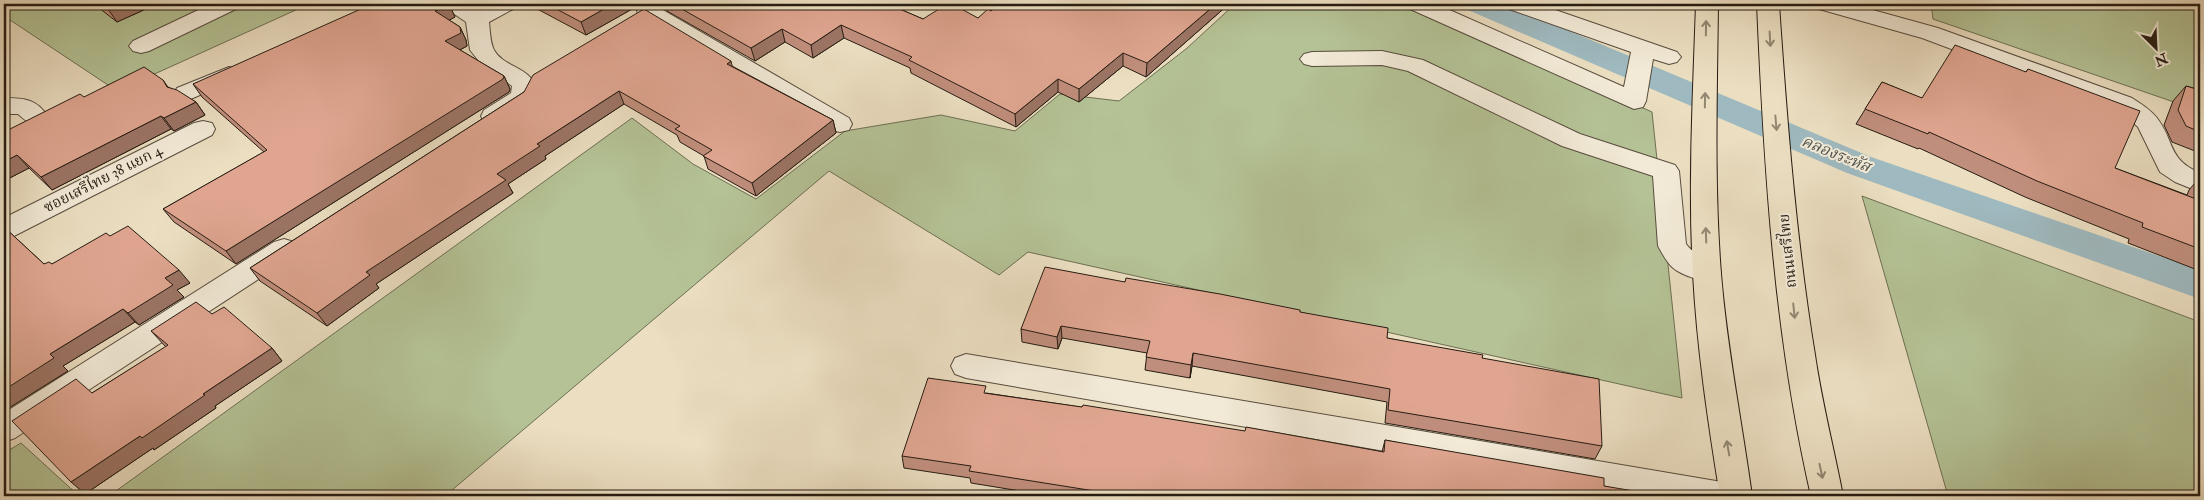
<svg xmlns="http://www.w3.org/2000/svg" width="2204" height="500" font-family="'IM FELL Double Pica','Noto Serif Thai',serif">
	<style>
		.green { fill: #b4c295; stroke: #6d6f54 }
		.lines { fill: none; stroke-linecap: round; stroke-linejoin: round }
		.canal { fill: #9eb9bf; fill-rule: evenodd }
		.minor-casing { stroke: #574c3e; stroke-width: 2 }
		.major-casing { stroke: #261c12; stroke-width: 2 }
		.minor { fill: #f2ead7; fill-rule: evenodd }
		.major { fill: #ebdec1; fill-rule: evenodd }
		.wall { fill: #c08e7c; stroke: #261c12 }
		.shaded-wall { fill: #9c7465; stroke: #261c12 }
		.building { fill: #dfa590; stroke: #261c12 }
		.oneway { stroke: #928772 }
		.labels { text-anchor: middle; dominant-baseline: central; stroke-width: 4; stroke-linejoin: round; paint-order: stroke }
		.street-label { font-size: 15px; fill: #261c12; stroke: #f2ead7 }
		.water-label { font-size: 16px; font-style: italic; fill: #50534f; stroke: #f2ead7 }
	</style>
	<rect width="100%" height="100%" fill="#ebdec1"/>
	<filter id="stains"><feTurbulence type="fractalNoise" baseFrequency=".004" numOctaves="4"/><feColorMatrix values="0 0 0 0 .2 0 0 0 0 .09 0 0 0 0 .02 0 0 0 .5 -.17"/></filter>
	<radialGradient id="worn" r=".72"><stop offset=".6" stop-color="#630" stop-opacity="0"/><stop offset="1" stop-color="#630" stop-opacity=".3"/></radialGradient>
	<path class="green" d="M4 4H309L117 91 4 16Z
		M1235 4H1408L1445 19 1652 112 1682 398 1028 252 999 275 829 171 445 496H109L632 118 693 164 756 199 845 131 941 115 1015 131 1060 94 1119 101 1186 49Z
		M1931 4H2200V111L1933 19Z
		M1862 196 2200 322V496H1948Z
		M21 443 79 496H4V453Z"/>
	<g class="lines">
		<path class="canal" d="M1464 4H1505L1871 157 2200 270V299L1847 173 1468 10Z"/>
		<g class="minor-casing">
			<path id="minor" d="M211 4H239L236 9 149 51 141 53 133 51 129 46 133 41Z
				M444 4H469L478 9 489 4H516L513 9 489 22C490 30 490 42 494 50 504 68 531 66 537 90 527 107 505 127 484 122L481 116 484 110 511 93 512 86 482 65 470 50 466 22 447 9Z
				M648 4 656 6 849 118 852 124 849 130 840 132 831 130 640 16 637 11 640 6Z
				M1407 4H1436L1624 87 1631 52 1509 9 1506 4H1538L1677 52 1681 57 1677 62 1669 64 1653 59 1646 101 1643 107 1634 109 1410 9Z
				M1816 4H1851L1938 28 2132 98C2141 104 2150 109 2157 118 2175 141 2167 159 2200 173V192L2175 182 2160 172 2138 127 2129 119 2114 110 1922 38 1819 9Z
				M1382 51 1423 60 1580 134 1675 165 1679 171 1686 244C1695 257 1713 258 1721 272L1717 279C1704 283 1682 276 1672 267 1666 261 1662 253 1658 246L1653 176 1562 146 1408 71 1382 65 1312 66 1304 64 1300 59 1304 54 1312 52Z
				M229 67 237 69 241 74 237 79 186 101 177 98 174 93 177 88Z
				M4 98C24 98 37 99 48 117L45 123C32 126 27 122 18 114H4Z
				M203 121 212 123 215 129 212 135 14 236 4 239V218L194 123Z
				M284 239 294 242 298 249 294 256 15 438 4 442V413L274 242Z
				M966 354 1722 482 1734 486 1738 496H1642L966 378 955 374 951 366 955 358Z"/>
		</g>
		<g class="major-casing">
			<path id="major" d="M1696 4H1718C1717 94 1714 184 1721 274 1727 349 1742 422 1752 496H1720C1708 422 1697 348 1693 274 1688 184 1693 94 1696 4Z
				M1757 4H1779C1787 121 1796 239 1815 355 1822 403 1834 449 1843 496H1811C1774 335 1764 169 1757 4Z"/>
		</g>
		<use href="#minor" class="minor"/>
		<use href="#major" class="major"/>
	</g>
	<path class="wall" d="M94 4H157L117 22Z
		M449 4 455 17 449 20 460 27 466 40 467 46 460 50 504 76 510 89 509 92 236 264 174 222 163 209 264 152 202 97 193 84Z
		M528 4H641L586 35Z
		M665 4H888L923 19 978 18 991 11 1229 4 1146 77 1123 66 1079 102 1058 92 1016 127 911 73 910 68 844 38 813 58 785 42 755 61 667 11Z
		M732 66 833 120 836 133 756 196 708 169 704 156 680 142 677 135 624 104 545 156 546 159 508 184 513 193 376 284 379 288 327 326 260 281 250 268 524 92Z
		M2028 69 2115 168 2187 195 2189 190 2200 177V271L2128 243 2129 239 2025 197 1919 148 1918 149 1856 124 1882 82 1921 98 2026 72Z
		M163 80 168 87 196 102 205 115 174 131 171 129 52 190 29 168 4 181V132Z
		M2186 86 2200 90V153L2172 142 2164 125 2173 101Z
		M2200 154V172L2196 169Z
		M4 227 44 264H52L110 236 190 283 177 290 184 297 139 325 135 322 63 366 68 371 4 411Z
		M1125 282 1300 312 1387 338 1482 358 1602 446 1595 459 1385 423 1387 402 1192 366 1190 378 1145 370 1147 353 1062 338 1058 349 1022 342 1021 329Z
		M212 314 272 348 282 361 215 406 216 408 154 450 153 448 85 494 92 393 166 347 151 331Z
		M986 393 1382 452 1385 440 1604 486 1646 496H1051L971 483 970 478 904 468 902 456Z"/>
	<path class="shaded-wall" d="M119 4H157L117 22 108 9Z
		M449 4 455 17 442 24 435 11Z
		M613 4H641L586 35 581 22Z
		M1216 4H1229L1146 77 1147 63Z
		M841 25 844 38 813 58 811 45Z
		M460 27 466 40 467 46 452 54 445 41Z
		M782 29 785 42 755 61 751 48Z
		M1123 53V66L1079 102V89Z
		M731 61 734 74 727 64Z
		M504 76 510 89 509 92 236 264 226 251Z
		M1058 79V92L1016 127 1015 114Z
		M619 91 624 104 545 156 546 159 508 184 513 193 376 284 379 288 327 326 317 313 366 272 537 144Z
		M196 102 205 115 174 131 164 118Z
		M161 116 171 129 52 190 41 177Z
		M833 120 836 133 756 196 752 183Z
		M17 155 29 168 4 181V162Z
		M179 270 190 283 177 290 184 297 139 325 128 313 165 278Z
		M123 309 135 322 63 366 68 371 4 411V390L50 354Z
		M1061 326 1062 338 1058 349 1057 337Z
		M272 348 282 361 215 406 216 408 154 450 153 448 85 494 71 482Z
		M1193 353 1192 366 1190 378 1191 365Z"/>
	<path class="building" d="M101 4H119L108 9Z
		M372 4H449L435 11 460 27 461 33 445 41 504 76 503 79 226 251 163 209 267 150 193 84Z
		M547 4H613L581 22Z
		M673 4H888L923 19 947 4H952L978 18 988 9 991 11 999 4H1216L1147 63 1123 53 1079 89 1058 79 1015 114 909 60 912 57 841 25 811 45 782 29 751 48Z
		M644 9 731 61 727 64 833 120 752 183 703 156 712 150 675 129 680 126 619 91 537 144 540 146 497 174 506 180 366 272 370 275 317 313 250 268 524 92 533 75Z
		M1955 45 2026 72 2028 69 2140 111 2115 168 2196 199 2200 184V249L2142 227 2143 223 2037 181 1929 132 1928 134 1865 109 1882 82 1922 98Z
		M144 67 163 80 167 87 177 90 196 102 164 118 161 116 41 177 17 155 4 162V132L80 94 84 97Z
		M2186 86 2200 90V132L2186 126 2178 110Z
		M128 226 179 270 165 278 173 285 128 313 123 309 50 354 54 358 4 390V227L44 264 49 262 52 264 106 233 110 236Z
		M1045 267 1125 282 1126 278 1220 294 1300 310V312L1388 328 1387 338 1483 355 1482 358 1599 379 1602 446 1388 410 1390 389 1193 353 1191 365 1146 357 1150 341 1061 326 1057 337 1021 329Z
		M196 302 212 314 224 307 272 348 203 394 205 395 142 438 140 436 71 482 12 421 76 379 92 393 168 345 151 331Z
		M928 378 986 386 984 393 1082 407 1083 405 1245 431 1246 427 1384 452 1385 440 1604 478V486L1646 493V496H1126L969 471 971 466 902 456Z"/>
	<defs><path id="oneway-shaft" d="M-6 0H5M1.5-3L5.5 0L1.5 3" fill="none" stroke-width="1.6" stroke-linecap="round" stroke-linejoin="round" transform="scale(1.25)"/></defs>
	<g class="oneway">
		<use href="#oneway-shaft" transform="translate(1706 28) rotate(-89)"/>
		<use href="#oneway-shaft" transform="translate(1770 39) rotate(87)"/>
		<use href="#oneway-shaft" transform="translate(1705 100) rotate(-89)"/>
		<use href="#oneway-shaft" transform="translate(1776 123) rotate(85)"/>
		<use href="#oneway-shaft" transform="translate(1706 235) rotate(-92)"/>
		<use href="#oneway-shaft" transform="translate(1794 311) rotate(84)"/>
		<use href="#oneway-shaft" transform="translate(1728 448) rotate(-100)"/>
		<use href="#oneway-shaft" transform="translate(1821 471) rotate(78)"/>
	</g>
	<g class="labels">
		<g class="street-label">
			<text transform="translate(103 179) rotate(-27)">ซอยเสรีไทย 38 แยก 4</text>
			<text transform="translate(1788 251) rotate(-96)">ถนนเสรีไทย</text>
		</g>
		<g class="water-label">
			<text transform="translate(1836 154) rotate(22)">คลองระหัส</text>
		</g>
	</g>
	<rect width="2204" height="500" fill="none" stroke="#ebdec1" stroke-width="20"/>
	<rect x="5" y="5" width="2194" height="490" fill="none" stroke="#261c12" stroke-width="2.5"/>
	<rect x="10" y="10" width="2184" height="480" fill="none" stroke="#261c12"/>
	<g transform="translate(2156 48) rotate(156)" stroke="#f2ead7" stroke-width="4" paint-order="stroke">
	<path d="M0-4L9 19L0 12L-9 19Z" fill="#261c12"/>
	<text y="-8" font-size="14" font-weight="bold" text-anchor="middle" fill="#261c12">N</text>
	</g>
	<rect width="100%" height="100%" filter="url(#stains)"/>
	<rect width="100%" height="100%" fill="url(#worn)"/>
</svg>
